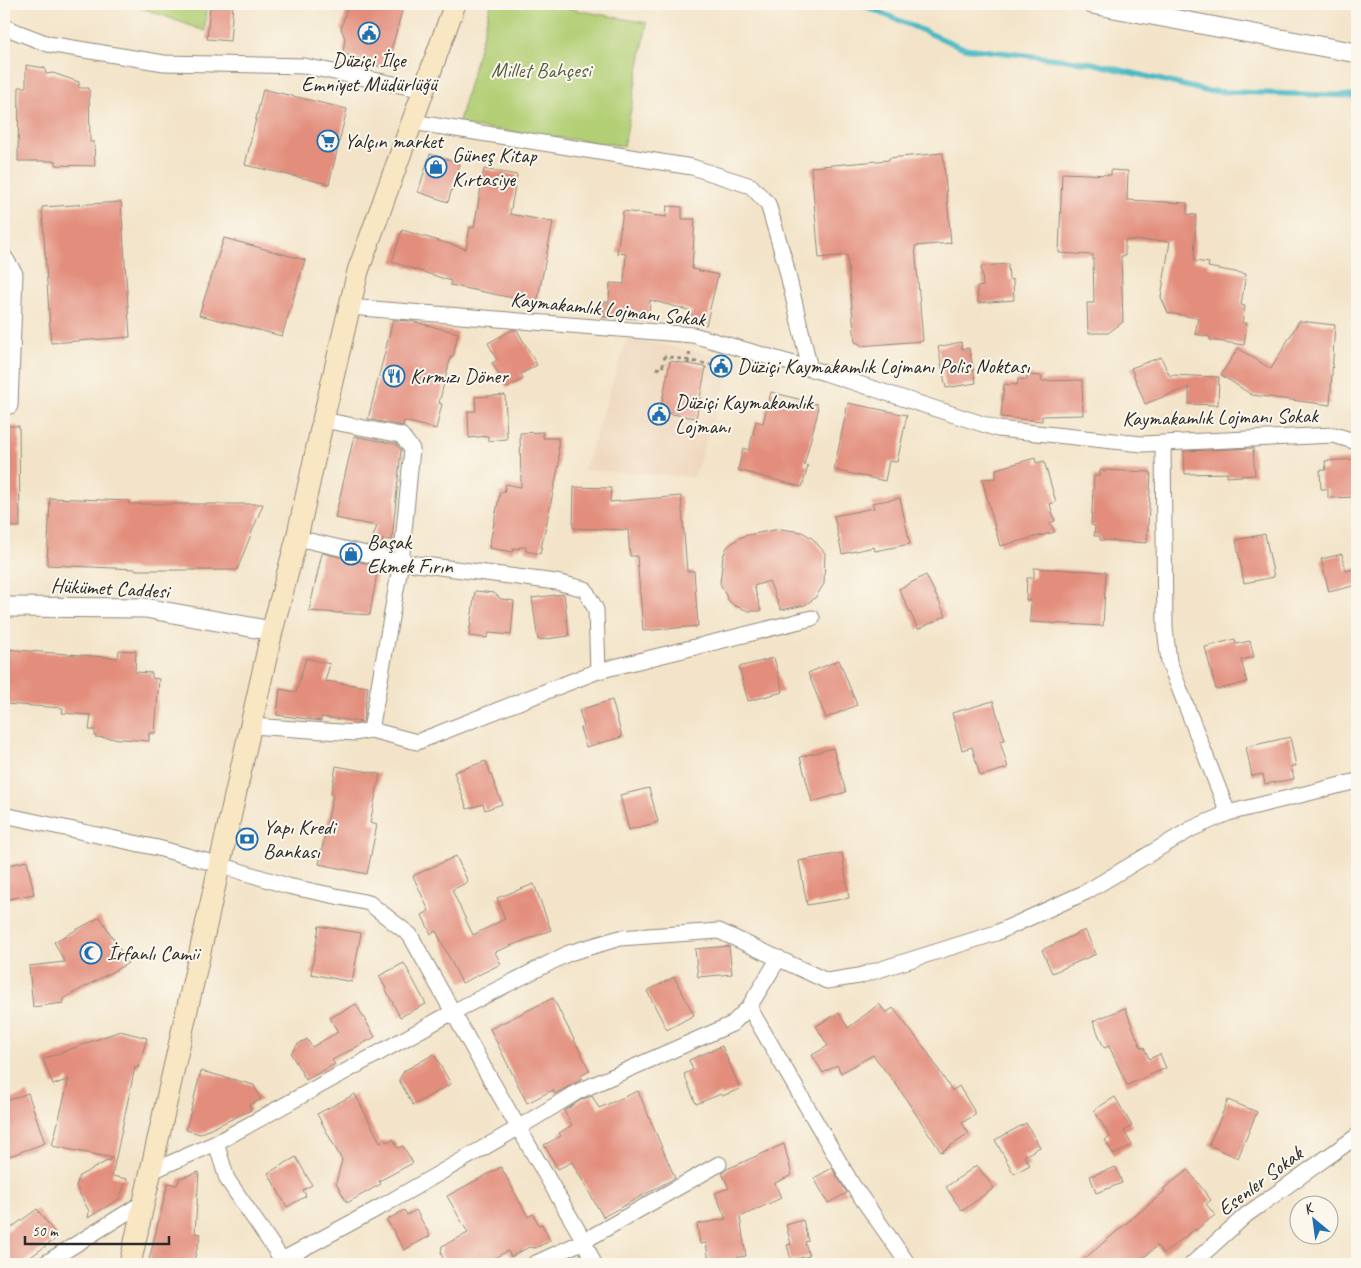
<svg xmlns="http://www.w3.org/2000/svg" width="1361" height="1268" font-family="Caveat,sans-serif">
	<style>
		.built { fill: #efd6bc }
		.green { fill: #b2cf76; stroke: #6e7d50 }
		.lines { fill: none; stroke-linecap: round; stroke-linejoin: round }
		.stream { stroke: #4bb9c4; stroke-width: 5.5 }
		.building { fill: #e38e7d }
		.minor-casing { stroke: #8f887a; stroke-width: 17 }
		.tertiary-casing { stroke: #8f887a; stroke-width: 21 }
		.secondary-casing { stroke: #8f887a; stroke-width: 23 }
		.path { stroke: #8f887a; stroke-width: 3; stroke-dasharray: 4 4; stroke-linecap: butt }
		.minor { stroke: #fff; stroke-width: 15 }
		.tertiary { stroke: #fff; stroke-width: 19 }
		.secondary { stroke: #f9e7c3; stroke-width: 21 }
		.labels { text-anchor: middle; dominant-baseline: central; stroke-width: 4; stroke-linejoin: round; paint-order: stroke }
		.poi-label { font-size: 21px; fill: #2b2b2b; stroke: #fbf7ec; text-anchor: start }
		.park-label { font-size: 21px; fill: #545c42; stroke: #fbf7ec }
		.street-label { font-size: 21px; fill: #2b2b2b; stroke: #fbf7ec }
	</style>
	<rect width="100%" height="100%" fill="#fbf7ec"/>
	<filter id="ink" filterUnits="userSpaceOnUse"><feTurbulence type="fractalNoise" baseFrequency=".02" numOctaves="2"/><feDisplacementMap in="SourceGraphic" scale="10" xChannelSelector="R" yChannelSelector="G"/><feConvolveMatrix kernelMatrix="1 2 1 2 8 2 1 2 1" color-interpolation-filters="sRGB"/></filter>
	<filter id="wash" filterUnits="userSpaceOnUse"><feTurbulence type="fractalNoise" baseFrequency=".0096" numOctaves="4" result="noise"/><feDisplacementMap in="SourceGraphic" scale="20" xChannelSelector="R" yChannelSelector="G"/><feGaussianBlur stdDeviation="1.12" result="paint"/><feColorMatrix in="noise" values="0 0 0 0 0 0 0 0 0 0 0 0 0 0 0 0 0 1.4 0 .05"/><feComposite in="paint" operator="in"/></filter>
	<g filter="url(#wash)">
		<rect width="100%" height="100%" fill="#f3e4c9"/>
		<path class="built" d="M627 338 734 359 694 477 584 470Z"/>
		<path class="green" d="M131 4H206L205 31Z
			M491 4H544L647 23 624 146 458 125Z"/>
		<g class="lines">
			<path class="stream" d="M860 4 964 48 1092 63 1206 91 1357 96"/>
		</g>
		<g id="blocks">
			<path class="building" d="M210 4H233L230 41 207 39Z
				M348 4H404L388 61 380 67 343 53 345 38 341 29Z
				M26 65 45 68 46 74 53 73 79 82V88H89L90 142H94L95 166 56 165V161H18L19 87H26Z
				M263 89 347 109 329 184 245 165Z
				M943 153 951 243 915 246 923 341 860 346V344L855 342 847 255 819 258 811 167 889 160V158Z
				M430 154 460 163 448 202 418 192Z
				M484 169 517 175 510 214 553 222 537 303 450 285 451 281 392 262 402 230 466 249 470 227 474 228Z
				M1111 170 1128 171 1127 200 1187 203V214L1196 215 1194 261 1209 263 1208 267 1246 274 1241 305 1245 306 1242 323H1247L1244 345 1210 340V337L1195 334 1198 318 1168 313 1161 297 1170 241 1125 240V256H1121L1123 322 1108 333H1088L1087 303H1094L1093 255 1059 253 1062 173 1111 175Z
				M121 202 130 337 51 343 42 207Z
				M667 206 682 207V219H695L692 269 718 275 706 325 690 321 692 311 650 300 649 319 603 317 604 302H609L610 283 624 284 626 254 617 253 623 211 666 217Z
				M224 238 305 260 282 336 199 315Z
				M1008 264 1009 279 1013 280 1014 300 978 303 977 287 983 286 981 266Z
				M393 320 411 321 458 333 453 357 451 356 439 403 442 404 436 429 404 421 403 426 368 419Z
				M1299 321 1335 325 1330 405 1252 395 1221 375 1238 348 1271 369Z
				M512 330H517L537 365 521 374 523 379 507 388 492 363 497 360 488 343Z
				M961 342 962 349 969 348 976 383 946 388 938 347Z
				M1161 357 1169 375 1219 377 1218 405 1189 404V387L1145 404 1131 368Z
				M670 361 706 367 696 418 660 412Z
				M1027 375 1042 376 1041 381 1082 380 1083 415 1042 416V421L1001 417 1004 384 1017 385 1018 379 1027 380Z
				M771 392 817 404 818 411 804 465 808 466 802 487 738 470 743 448 749 450 756 421 763 423Z
				M505 395 507 439 488 441V436L469 438 468 411H476L475 397Z
				M848 403 907 415 897 462 889 461 885 481 834 470Z
				M4 426H19L20 527H4Z
				M543 432V438H558L559 464 540 554 526 551V547H519V549L514 548 513 552 489 548 500 492H504L506 484 521 487 520 433Z
				M354 436 396 444 401 450 392 540 383 539 381 548 370 545 377 526 335 518Z
				M1253 448 1255 475 1227 477V473L1185 474 1184 451Z
				M1035 458 1036 463 1044 461 1056 502 1050 504 1055 521 1050 523 1055 532 1000 546 982 479 996 478V469Z
				M1357 459V497L1328 498V489H1321L1320 470H1326L1325 461Z
				M1100 470 1151 472 1147 543 1100 540V536H1094L1095 526 1091 525 1094 476H1100Z
				M574 487 611 488 610 502 681 496 687 571H694L698 626 643 631 637 556H630L628 530 573 528Z
				M50 498 129 501V504H263L237 570H136V569L47 565Z
				M900 498 910 544 875 551 874 547 842 554 834 516 874 508 872 503Z
				M780 529 802 532 812 538 825 553 824 584 815 598 805 605 781 610 769 581 754 586 761 611H749L735 606 728 600 720 583 723 556 727 547 739 538 748 535Z
				M1265 534 1274 577 1244 583 1236 540Z
				M322 553 378 566 370 615 309 611Z
				M1342 554 1346 571 1357 568V585L1329 592 1321 559Z
				M1034 568 1106 572 1103 626 1030 622 1031 601 1026 600 1027 578H1034Z
				M926 575 946 616 918 629 899 589Z
				M475 591 494 593 501 599 514 601 511 635 489 633 487 638 469 636Z
				M564 594 569 636 538 640 532 598Z
				M1235 639 1236 644 1250 641 1254 657 1241 660 1247 682 1216 690 1205 647Z
				M4 649 118 658 119 650 136 651 135 672 152 673V678L159 679 155 733H149V741L95 737V730H89L91 715 62 713 63 708 4 704Z
				M306 658 330 664 325 681 368 687 363 722 321 717V721L277 715 280 689 296 692Z
				M774 658 783 692 748 701 739 667Z
				M839 660 857 705 826 718 808 673Z
				M612 700 622 737 586 747 580 728 584 727 579 710Z
				M993 701 1005 740 1000 741 1008 768 980 776 972 747 962 750 952 713Z
				M1290 737 1296 766H1291L1294 779 1265 784 1263 774 1252 776 1246 747Z
				M833 748 846 792 812 802 800 757Z
				M486 761 502 804 485 810 483 804 467 809 454 772Z
				M336 766 380 774 370 823 377 825 367 874 319 864 333 794H331Z
				M649 788 658 822 629 830 620 795Z
				M842 853 849 898 807 905 799 861Z
				M456 856 468 882 452 890 473 935 505 919 497 898 534 884 551 930 495 952 501 964 462 983 436 931 431 934 422 915 429 911 413 876Z
				M27 861 34 894 4 900V866Z
				M100 917 128 963 63 999V1003L33 1007 29 966 65 962 54 942Z
				M319 926 361 933 352 982 311 974Z
				M1085 930 1096 954 1052 973 1042 950Z
				M729 946 732 974 698 977 695 949Z
				M404 963 426 1004 400 1017 385 988H386L385 987 379 976Z
				M674 977 694 1015 667 1030 647 991Z
				M553 998 590 1071 580 1076 582 1079 555 1094 553 1090 527 1103 490 1029Z
				M356 1004 375 1037 332 1060 335 1064 306 1080 291 1054 298 1044 307 1039 312 1047 338 1032 330 1018Z
				M879 1004 886 1013 893 1008 926 1050 952 1091 959 1086 976 1114 962 1123 969 1134 941 1152 898 1087 873 1055 841 1073 837 1065 823 1073 812 1055 828 1046 816 1026 839 1013 848 1028Z
				M1125 1008 1141 1048 1144 1047 1149 1059 1160 1054 1166 1068 1127 1085 1109 1046 1104 1048 1093 1021Z
				M120 1031 147 1038 138 1068 135 1067 112 1176 127 1179 119 1199 88 1218 89 1211 76 1187 79 1176 113 1158 52 1146 69 1079 53 1085 43 1059Z
				M722 1046 740 1089 722 1096 721 1094 696 1104 684 1074 693 1070 689 1060Z
				M434 1054 451 1084 413 1105 399 1080 404 1071Z
				M201 1071 254 1085 261 1100 249 1105 251 1110 200 1134 186 1130Z
				M638 1091 675 1178 603 1217 572 1162 558 1169 544 1145 561 1136 559 1133 572 1125 564 1111 581 1100 592 1096 599 1108Z
				M28 1093 45 1143 4 1158V1102Z
				M355 1094 380 1142 385 1140 386 1142 393 1139 398 1148 403 1146 413 1163 379 1181 381 1184 347 1203 336 1183 342 1160 317 1114Z
				M1115 1097 1132 1126 1124 1131 1132 1145 1114 1155 1105 1140 1110 1137 1094 1110Z
				M1228 1100 1257 1112 1238 1158 1209 1145Z
				M1026 1123 1040 1147 1024 1156 1030 1165 1014 1174 995 1140Z
				M784 1144 792 1175 775 1183 781 1198 740 1217 746 1256 709 1262 706 1243 700 1244 697 1224 726 1219 715 1193 729 1188 722 1173 727 1169Z
				M296 1157 312 1185 303 1190 306 1196 287 1207 268 1173Z
				M977 1165 994 1188 962 1211 946 1187Z
				M501 1167 528 1217 533 1214 539 1225 542 1224 550 1241 535 1248 529 1247 511 1257 508 1251 482 1264H446L441 1254 442 1246 468 1233 447 1196Z
				M1116 1167 1122 1183 1096 1193 1090 1176Z
				M832 1168 847 1193 828 1203 814 1178Z
				M1188 1170 1211 1200 1206 1204 1215 1215 1196 1230 1195 1229 1163 1254 1157 1246 1136 1264H1078L1165 1191 1163 1189Z
				M199 1172 195 1233 201 1234 193 1264H148L168 1183 177 1185 180 1178Z
				M37 1209 58 1237 21 1264H4V1233Z
				M404 1210 407 1215 416 1210 430 1236 404 1250 387 1220Z
				M803 1220 808 1241 805 1242 809 1256 791 1260 787 1245 791 1244 786 1225Z"/>
		</g>
	</g>
	<g filter="url(#ink)">
		<use href="#blocks" fill-opacity="0" stroke="#8f887a" stroke-width="1"/>
		<g class="lines">
			<g class="minor-casing">
				<path id="minor" d="M4 27 48 44 164 63 304 66 424 90
					M412 122 692 167 751 186 768 204 785 262 810 369
					M4 256 15 274 10 406H4
					M349 307 693 335 825 373 998 429 1142 444 1334 435 1357 442
					M323 420 401 435 412 449 401 562 371 730
					M1163 443 1165 628 1169 662 1228 813
					M297 538 401 562 556 582 585 589 596 610 598 671
					M251 726 355 733 371 730 417 742 598 671 812 618
					M4 815 158 848 220 865 288 886 369 903 410 935 484 1068 584 1241 594 1264
					M749 1007 852 1184 908 1264
					M216 1143 227 1179 285 1264
					M150 1172 216 1143 453 1012 569 953 620 938 719 931 827 981 859 976 996 933 1086 892 1191 829 1228 813 1357 781
					M282 1260 384 1205 518 1128 577 1092 732 1024 749 1007 779 958
					M44 1264 144 1202
					M534 1264 584 1241 719 1164
					M1192 1264 1246 1215 1357 1136"/>
			</g>
			<g class="tertiary-casing">
				<path id="tertiary" d="M1092 4 1357 53
					M4 607 145 608 272 631"/>
			</g>
			<g class="secondary-casing">
				<path id="secondary" d="M130 1264 272 631 297 538 323 420 358 271 455 4"/>
			</g>
			<path class="path" d="M688 364 690 350
				M656 368 662 369 665 356 712 365 714 358"/>
			<use href="#minor" class="minor"/>
			<use href="#tertiary" class="tertiary"/>
			<use href="#secondary" class="secondary"/>
		</g>
	</g>
	<defs>
		<g id="civic-ring" transform="scale(1.125)"><circle r="9.5" fill="#fbf7ec" stroke="#1f6fb2" stroke-width="1.5"/><path d="M-.6-6.5H3V-4.5H.6V-3L4-1V1h2V6H-6V1h2V-1L-.6-3ZM-1.2 2.5V6h2.4V2.5Z" fill="#1f6fb2"/></g>
		<g id="supermarket-ring" transform="scale(1.125)"><circle r="9.5" fill="#fbf7ec" stroke="#1f6fb2" stroke-width="1.5"/><path d="M-6-5.5h2.5l.6 2H6L4.5 2H-2.5L-4.4-4H-6ZM-1.5 3.2a1.3 1.3 0 1 0 .1 0ZM3 3.2a1.3 1.3 0 1 0 .1 0Z" fill="#1f6fb2"/></g>
		<g id="shop-ring" transform="scale(1.125)"><circle r="9.5" fill="#fbf7ec" stroke="#1f6fb2" stroke-width="1.5"/><path d="M-5-2.5h2.3a2.7 3.5 0 0 1 5.4 0H5L5.5 6h-11ZM-1.5-2.5h3a1.5 2.3 0 0 0-3 0Z" fill="#1f6fb2"/></g>
		<g id="restaurant-ring" transform="scale(1.125)"><circle r="9.5" fill="#fbf7ec" stroke="#1f6fb2" stroke-width="1.5"/><path d="M-5-6h1v4h1v-4h1v4h1v-4h1v5L-1.5 .5V6h-2V.5L-5-1ZM5-6V6H3V1.5H1.5Q1.5-4 5-6Z" fill="#1f6fb2"/></g>
		<g id="bank-ring" transform="scale(1.125)"><circle r="9.5" fill="#fbf7ec" stroke="#1f6fb2" stroke-width="1.5"/><path d="M-6-4H6V4H-6ZM0-2.3a2.3 2.3 0 1 0 0 4.6a2.3 2.3 0 1 0 0-4.6Z" fill="#1f6fb2"/></g>
		<g id="mosque-ring" transform="scale(1.125)"><circle r="9.5" fill="#fbf7ec" stroke="#1f6fb2" stroke-width="1.5"/><path d="M3.5-4.9A6 6 0 1 0 3.5 4.9A5 5 0 1 1 3.5-4.9Z" fill="#1f6fb2"/></g>
	</defs>
	<g fill-rule="evenodd">
		<use href="#civic-ring" x="369" y="33"/>
		<use href="#supermarket-ring" x="328" y="141"/>
		<use href="#shop-ring" x="436" y="167"/>
		<use href="#civic-ring" x="721" y="366"/>
		<use href="#restaurant-ring" x="394" y="376"/>
		<use href="#civic-ring" x="659" y="414"/>
		<use href="#shop-ring" x="351" y="554"/>
		<use href="#bank-ring" x="247" y="839"/>
		<use href="#mosque-ring" x="91" y="953"/>
	</g>
	<g class="labels">
		<g class="poi-label">
			<text x="369" y="60" text-anchor="middle">Düziçi İlçe<tspan x="369" dy="24">Emniyet Müdürlüğü</tspan></text>
			<text x="344" y="141">Yalçın market</text>
			<text x="452" y="155">Güneş Kitap<tspan x="452" dy="24">Kırtasiye</tspan></text>
			<text x="737" y="366">Düziçi Kaymakamlık Lojmanı Polis Noktası</text>
			<text x="410" y="376">Kırmızı Döner</text>
			<text x="675" y="402">Düziçi Kaymakamlık<tspan x="675" dy="24">Lojmanı</tspan></text>
			<text x="367" y="542">Başak<tspan x="367" dy="24">Ekmek Fırın</tspan></text>
			<text x="263" y="827">Yapı Kredi<tspan x="263" dy="24">Bankası</tspan></text>
			<text x="107" y="953">İrfanlı Camii</text>
		</g>
		<g class="park-label">
			<text x="541" y="70">Millet Bahçesi</text>
		</g>
		<g class="street-label">
			<text transform="translate(608 309) rotate(6)">Kaymakamlık Lojmanı Sokak</text>
			<text transform="translate(1220 417) rotate(-1)">Kaymakamlık Lojmanı Sokak</text>
			<text transform="translate(110 588) rotate(3)">Hükümet Caddesi</text>
			<text transform="translate(1260 1181) rotate(-37)">Esenler Sokak</text>
		</g>
	</g>
	<rect width="1361" height="1268" fill="none" stroke="#fbf7ec" stroke-width="20"/>
	<g transform="translate(1314 1220) rotate(331)"><circle r="24" fill="#fbf7ec" stroke="#a8a59f"/>
	<path d="M0-4L9 19L0 12L-9 19Z" fill="#1f6fb2"/>
	<text y="-8" font-size="14" font-weight="bold" text-anchor="middle" fill="#2b2b2b">K</text>
	</g>
	<path d="M25 1236v8h144v-8" fill="none" stroke="#2b2b2b" stroke-width="2.5"/>
	<text x="32" y="1236" font-size="15" fill="#2b2b2b" stroke="#fbf7ec" stroke-width="4" paint-order="stroke">50 m</text>
</svg>
